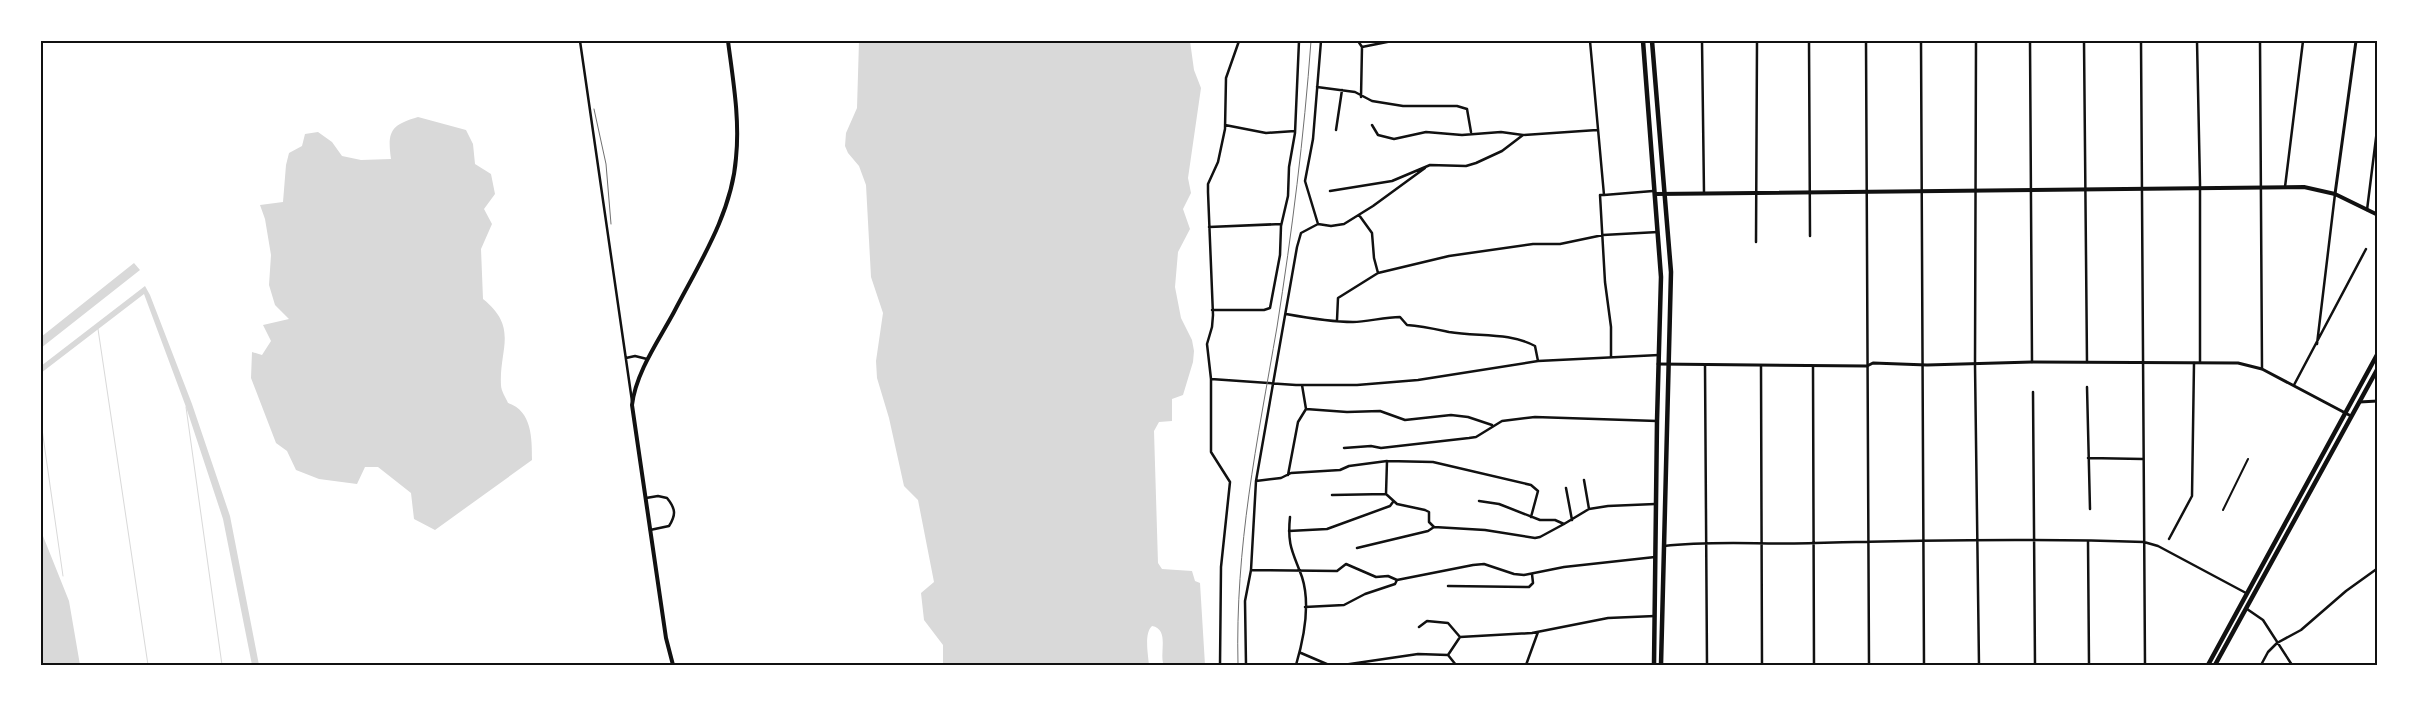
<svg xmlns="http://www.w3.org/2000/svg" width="2419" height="706" font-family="'Times New Roman',serif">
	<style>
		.water { fill: #d9d9d9 }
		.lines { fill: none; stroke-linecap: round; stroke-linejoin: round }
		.stream { stroke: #d9d9d9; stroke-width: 1 }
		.pedestrian { stroke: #111; stroke-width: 2 }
		.minor { stroke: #111; stroke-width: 2.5 }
		.tertiary { stroke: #111; stroke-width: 3 }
		.secondary { stroke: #111; stroke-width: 4 }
		.primary { stroke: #111; stroke-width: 4.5 }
		.rail { stroke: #707070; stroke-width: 1 }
		.neatline { fill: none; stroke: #111; stroke-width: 2 }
	</style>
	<rect width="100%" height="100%" fill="#fff"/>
	<path class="water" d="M859 41H1190L1194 70 1201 88 1188 178 1191 193 1183 209 1190 229 1178 252 1175 287 1181 318 1192 340 1194 351 1193 362 1183 395 1172 399V421L1159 422 1154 431 1158 563 1162 569 1192 571 1195 581 1200 583 1205 665 1163 663C1160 651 1169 629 1152 626 1144 633 1148 654 1149 665H943V645L924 620 921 593 934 582 918 500 904 486 889 418 877 378 876 361 883 313 871 277 866 185 859 166 848 153 845 146 846 133 857 108Z
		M418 117 466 130 473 144 475 164 491 174 495 194 484 209 492 224 481 249 483 299C519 328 499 349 501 385 501 391 506 398 508 403 532 411 532 438 532 460L435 530 414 519 411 493 378 467H365L357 484 319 479 296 470 287 451 276 443 251 378 252 352 262 355 271 341 263 325 289 319 275 305 269 285 271 255 265 219 260 205 283 202 286 165 289 153 302 146 305 134 318 132 332 142 342 156 361 160 391 159C387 131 391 125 418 117Z
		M134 263 140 270 41 348V337Z
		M145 286 150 295 192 404 230 516 259 665H252L223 519 186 407 144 294 41 373V366Z
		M41 531 69 601 80 665H41Z"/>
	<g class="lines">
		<path class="stream" d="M98 329 148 665
			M186 407 222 665
			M41 422 63 576"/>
		<path class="pedestrian" d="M2223 510 2248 459"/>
		<path class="minor" d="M580 41 632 401
			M1358 41 1362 47 1361 97
			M1590 41 1604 195H1600L1605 282 1611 327V356
			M1702 41 1704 193
			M1809 41 1810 236
			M1866 41 1869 665
			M1921 41 1924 665
			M1976 41 1975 365 1979 665
			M2030 41 2032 362
			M2084 41 2087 362
			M2141 41 2145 665
			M2197 41 2200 184V362
			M2260 41 2262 369
			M1362 47 1392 41
			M1317 87 1355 92 1372 101 1403 106H1457L1467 109 1471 132
			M1225 125 1266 133 1295 131
			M1372 125 1378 135 1394 139 1426 132 1462 135 1501 132 1523 135 1597 130
			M1336 130 1342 90
			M2285 187 2303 41
			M1330 191 1392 181 1430 165 1466 166 1476 163 1502 151 1523 135
			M1604 195 1653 191
			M2367 210 2378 122
			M1359 215 1372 233 1374 258 1378 273
			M1318 224 1331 226 1344 224 1373 206 1425 168
			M1209 227 1281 224
			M1756 242 1757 41
			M1212 310H1264L1270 308 1280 255 1281 226 1288 196 1289 167 1295 133 1299 41
			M1286 314C1308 318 1330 322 1353 322 1367 322 1384 317 1400 317L1407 325C1422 326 1435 329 1449 332 1478 337 1509 332 1535 346L1538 361
			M1337 320 1338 298 1378 273 1449 256 1533 244H1560L1603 235 1658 232
			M2317 344 2335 194
			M626 358 635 356 647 359
			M1705 365 1707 665
			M1761 366 1762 665
			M1813 366 1814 665
			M1211 379 1296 385H1357L1418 380 1538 361 1659 355
			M2294 385 2366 249
			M2087 387 2090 509
			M2033 392 2035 665
			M1306 409 1347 412 1380 411 1405 420 1451 415 1468 417 1492 425
			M1344 448 1371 446 1381 448 1469 438 1476 437 1502 421 1535 417 1657 421
			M2088 458 2143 459
			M1288 475 1298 422 1306 409 1302 385
			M1584 480 1589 509
			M1256 481 1281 478 1291 473 1340 470 1349 466 1387 461 1433 462 1531 485 1538 491 1531 517
			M1566 488 1572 520
			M1386 494 1387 461
			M1332 495 1386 494 1397 504 1425 510 1429 512V522L1434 527
			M646 498 658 496 667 498C676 509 676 515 669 526L650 530
			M1479 501 1499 504 1540 520H1555L1564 524 1589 509 1608 506 1655 504
			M1290 517C1287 546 1293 552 1302 577 1311 605 1304 638 1296 665
			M1289 531 1327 529 1390 506 1393 502
			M2169 539 2192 496 2194 363
			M2088 541 2089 665
			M1664 546C1714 540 1764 545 1815 543 1924 540 2035 538 2144 542L2158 546 2246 593
			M1357 548 1428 531 1434 527 1485 530 1535 538 1540 537 1564 524
			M1251 570 1337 571 1346 564 1376 577 1388 576 1397 580
			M1448 586 1529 587 1533 583 1532 574
			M1305 607 1344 605 1365 594 1395 584 1397 580 1473 565 1484 564 1514 574 1524 575 1564 567 1655 557
			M2247 609 2263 620 2292 665
			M1419 627 1427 621 1448 623 1460 637 1532 633 1608 618 1655 616
			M1301 653 1329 665
			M1448 655 1456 665
			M1220 665 1221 567 1230 482 1211 452V379L1207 344 1212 327 1213 315 1208 192V184L1218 162 1225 129 1226 78 1239 41
			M1246 665 1245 601 1251 570 1256 481 1297 247 1301 233 1318 224 1305 181 1313 139 1321 41
			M1343 665 1418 654 1448 655 1460 637
			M1526 665 1538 632
			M2261 665 2268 652 2277 643 2301 630 2346 591 2378 568"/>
		<path class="tertiary" d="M2335 194 2356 41
			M1658 364 1867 366 1873 363 1927 365 2032 362 2238 363 2262 369 2351 416
			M2359 402 2378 401"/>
		<path class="secondary" d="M1655 194 2304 187 2335 194 2378 215
			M673 665 666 638 632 405C636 372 659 340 674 312 699 264 732 213 736 158 740 119 733 80 728 41"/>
		<path class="primary" d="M1643 41 1661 277 1657 421 1654 665
			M1652 41 1671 272 1661 665
			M2208 665 2378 353
			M2215 665 2378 368"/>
		<path class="rail" d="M594 109 606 164 611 224
			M1238 665C1235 546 1257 443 1277 327 1292 232 1304 137 1311 41"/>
	</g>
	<rect width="2419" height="706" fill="none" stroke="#ffffff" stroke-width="85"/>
	<rect x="42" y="42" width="2334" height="622" class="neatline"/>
</svg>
